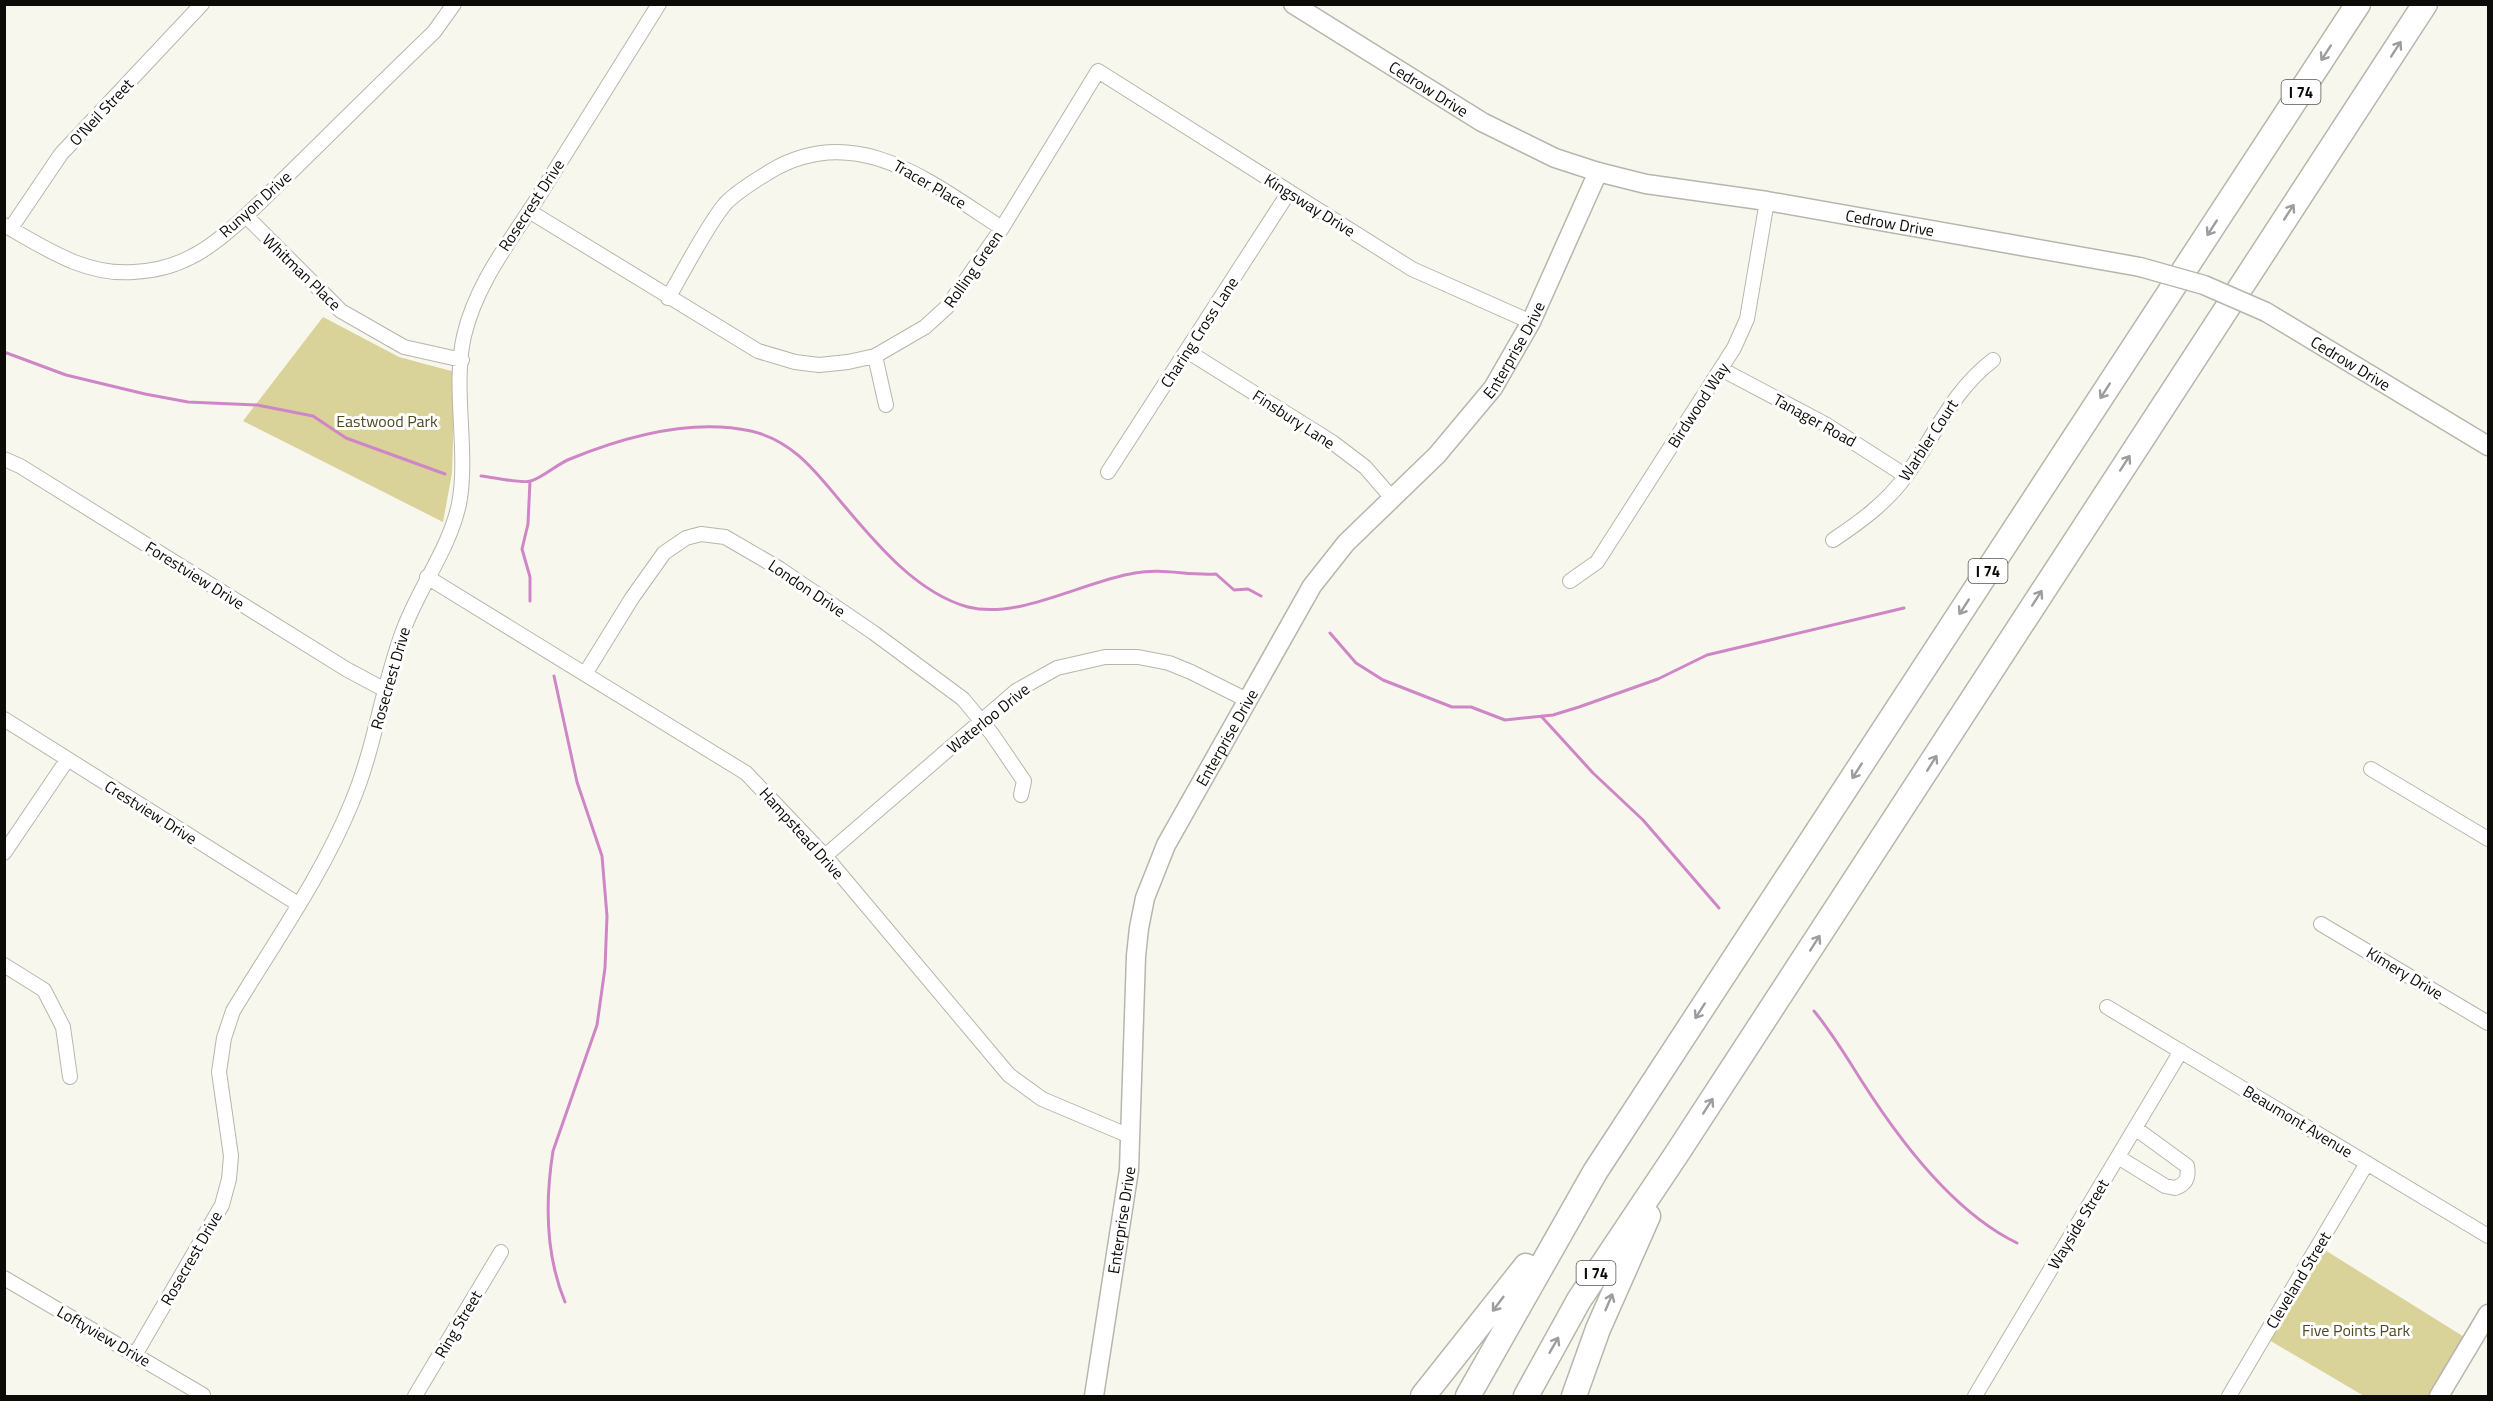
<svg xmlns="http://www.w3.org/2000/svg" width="2493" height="1401" font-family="'Titillium Web',sans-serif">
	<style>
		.green { fill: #d9d299 }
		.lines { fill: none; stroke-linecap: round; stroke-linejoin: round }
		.stream { stroke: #cf86c7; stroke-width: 3 }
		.street-casing { stroke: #b7b6ac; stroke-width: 16 }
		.secondary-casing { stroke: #b7b6ac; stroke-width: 21 }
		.highway-casing { stroke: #b7b6ac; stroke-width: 27 }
		.street { stroke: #fff; stroke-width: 14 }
		.secondary { stroke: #fff; stroke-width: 18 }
		.highway { stroke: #fff; stroke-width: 24 }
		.secondary-bridge-casing { stroke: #b7b6ac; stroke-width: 21; stroke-linecap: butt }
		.secondary-bridge { stroke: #fff; stroke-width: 18 }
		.oneway { stroke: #9e9d9c }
		.labels { text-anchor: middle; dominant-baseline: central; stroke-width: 6; stroke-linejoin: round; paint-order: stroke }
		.shield { fill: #fff; stroke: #555452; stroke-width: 1.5 }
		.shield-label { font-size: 15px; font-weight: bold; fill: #0c0b08 }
		.street-label { font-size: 16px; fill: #0c0b08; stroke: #fff }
		.park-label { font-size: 16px; fill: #4f4a20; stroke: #fff }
	</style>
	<rect width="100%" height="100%" fill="#f8f7ed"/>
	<path class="green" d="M323 317 399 357 455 372 452 473 443 522 243 421Z
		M2320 1247 2469 1340 2434 1396H2364L2264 1337Z"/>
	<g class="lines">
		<path class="stream" d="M4 352 66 375 145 394 188 402 257 405 313 416 346 438 445 474
			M481 476C493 477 521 484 531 481 544 477 557 464 570 459 626 436 691 418 751 431 793 441 815 471 841 502 874 541 916 593 968 607 1019 620 1084 581 1135 573 1163 568 1188 576 1216 574L1234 590 1248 589 1261 596
			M530 601V577L522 549 528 524 530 481
			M1330 633 1356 663 1383 680 1452 707H1471L1505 720 1553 715 1579 707 1658 679 1707 655 1904 608
			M554 676 577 782 602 856 607 916 605 968 597 1025 553 1151C545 1202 545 1254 565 1302
			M1541 716 1593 773 1643 820 1719 908
			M1814 1011C1833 1034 1847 1058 1863 1083 1900 1141 1955 1213 2017 1243"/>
		<g class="street-casing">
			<path id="street" d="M529 211 758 351 795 362 819 365 848 362 875 356 925 327 947 307 1002 228 1098 71 1412 269 1531 322
				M246 216 341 311 404 347 462 360
				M4 225C45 248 85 276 134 272 154 271 174 266 191 257 224 241 264 198 291 172 339 125 386 78 434 32L454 4
				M11 228 61 154 202 4
				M668 298C684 271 706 227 725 204 737 191 755 181 769 172 856 119 931 183 1002 228
				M1187 351 1332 442 1365 467 1392 498
				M875 356 886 405
				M1721 369 1825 424 1906 476
				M4 459 20 466 346 669 387 691
				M1108 472 1289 192
				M1833 540C1860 522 1886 503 1905 477 1936 435 1951 392 1993 360
				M427 577 746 773 825 856 1009 1075 1042 1099 1132 1137
				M1570 581 1597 562 1734 348 1747 319 1767 201
				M585 674 632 598 664 553 686 538 701 534 725 537 780 569 874 633 963 699 992 734 1024 781 1021 795
				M4 719 298 904
				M2371 769 2488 839
				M4 853 67 760
				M825 856 1016 691 1057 668 1105 657H1138L1169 663 1191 672 1247 700
				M2321 924 2488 1023
				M4 965 44 990 63 1027 70 1077
				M2107 1007 2488 1236
				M2118 1157 2165 1186 2175 1188C2187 1184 2189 1177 2187 1166L2135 1128
				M4 1278 203 1395
				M135 1355 222 1205 229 1179 231 1156 219 1072 224 1038 233 1011C274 943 322 876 352 802 375 747 382 687 403 631 419 587 449 550 459 504 469 452 452 388 464 336 476 284 509 243 537 199 578 134 618 69 659 4
				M415 1396 501 1252
				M1975 1396 2181 1051
				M2229 1396 2367 1163"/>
		</g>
		<g class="secondary-casing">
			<g id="secondary">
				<path id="s1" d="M1293 4 1482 122 1555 158 1598 172 1646 184 1767 201 2140 267"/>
				<path id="s2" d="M2266 312 2488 446"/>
				<path id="s3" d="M1094 1396 1129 1170 1136 956 1139 928 1145 898 1166 845 1312 586 1346 543 1437 455 1493 388 1531 322 1598 172"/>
				<path d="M2439 1396 2488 1314"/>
			</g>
		</g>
		<g class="highway-casing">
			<path id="highway" d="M1423 1396 1526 1266
				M1468 1396 1595 1172 2358 4
				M1526 1396 1579 1300 1676 1155 2425 4
				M1574 1396 1598 1329 1648 1216"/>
		</g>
		<use href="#street" class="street"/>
		<use href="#secondary" class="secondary"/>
		<use href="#highway" class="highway"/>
		<g class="secondary-bridge-casing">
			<path id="secondary-bridge" d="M2140 267 2204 285 2266 312"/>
		</g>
		<use href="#secondary-bridge" class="secondary-bridge"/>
	</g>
	<defs><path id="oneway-shaft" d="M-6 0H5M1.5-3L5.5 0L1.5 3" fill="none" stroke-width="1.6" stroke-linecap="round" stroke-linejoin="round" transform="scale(1.5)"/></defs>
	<g class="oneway">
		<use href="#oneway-shaft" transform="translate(2396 49) rotate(-57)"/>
		<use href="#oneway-shaft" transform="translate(2326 53) rotate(123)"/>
		<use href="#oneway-shaft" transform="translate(2289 212) rotate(-57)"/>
		<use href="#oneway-shaft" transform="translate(2212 228) rotate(123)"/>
		<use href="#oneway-shaft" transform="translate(2105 391) rotate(123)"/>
		<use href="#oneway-shaft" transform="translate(2125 463) rotate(-57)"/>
		<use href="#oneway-shaft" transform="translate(2037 598) rotate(-57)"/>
		<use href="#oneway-shaft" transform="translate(1964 607) rotate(123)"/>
		<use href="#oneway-shaft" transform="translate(1932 763) rotate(-58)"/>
		<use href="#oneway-shaft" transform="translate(1857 771) rotate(123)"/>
		<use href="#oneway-shaft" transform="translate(1815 943) rotate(-57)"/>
		<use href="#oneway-shaft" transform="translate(1700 1011) rotate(123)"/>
		<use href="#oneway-shaft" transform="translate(1708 1106) rotate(-57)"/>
		<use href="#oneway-shaft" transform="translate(1609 1302) rotate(-67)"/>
		<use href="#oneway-shaft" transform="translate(1498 1304) rotate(127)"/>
		<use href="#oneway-shaft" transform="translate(1554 1345) rotate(-60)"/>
	</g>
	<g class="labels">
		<g class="shield">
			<rect x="2281.5" y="80" width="39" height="24" rx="4.5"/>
			<rect x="1968.5" y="559" width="39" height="24" rx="4.5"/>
			<rect x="1576.5" y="1261" width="39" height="24" rx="4.5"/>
		</g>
		<g class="shield-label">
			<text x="2301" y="92">I 74</text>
			<text x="1988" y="571">I 74</text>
			<text x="1596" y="1273">I 74</text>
		</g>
		<g class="street-label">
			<text stroke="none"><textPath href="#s1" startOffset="160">Cedrow Drive</textPath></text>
			<text transform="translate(101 112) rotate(-47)">O'Neil Street</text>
			<text transform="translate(930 184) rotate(30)">Tracer Place</text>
			<text transform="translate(255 204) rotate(-42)">Runyon Drive</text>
			<text transform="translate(531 205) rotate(-57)">Rosecrest Drive</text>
			<text transform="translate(1310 205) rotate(32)">Kingsway Drive</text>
			<text stroke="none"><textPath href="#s1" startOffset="646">Cedrow Drive</textPath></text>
			<text transform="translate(973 269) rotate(-55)">Rolling Green</text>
			<text transform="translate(302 272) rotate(44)">Whitman Place</text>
			<text transform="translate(1199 332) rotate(-57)">Charing Cross Lane</text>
			<text stroke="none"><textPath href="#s3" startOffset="1168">Enterprise Drive</textPath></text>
			<text stroke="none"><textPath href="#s2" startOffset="99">Cedrow Drive</textPath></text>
			<text transform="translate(1698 405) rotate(-57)">Birdwood Way</text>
			<text transform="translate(1294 419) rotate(33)">Finsbury Lane</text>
			<text transform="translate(1815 420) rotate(29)">Tanager Road</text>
			<text transform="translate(1928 440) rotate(-57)">Warbler Court</text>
			<text transform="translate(195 575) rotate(32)">Forestview Drive</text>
			<text transform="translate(807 588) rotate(34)">London Drive</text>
			<text transform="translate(390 678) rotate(-74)">Rosecrest Drive</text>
			<text transform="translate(988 718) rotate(-39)">Waterloo Drive</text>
			<text stroke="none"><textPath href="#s3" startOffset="682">Enterprise Drive</textPath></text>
			<text transform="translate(151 812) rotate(32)">Crestview Drive</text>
			<text transform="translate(802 833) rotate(48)">Hampstead Drive</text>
			<text transform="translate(2405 973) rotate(31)">Kimery Drive</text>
			<text transform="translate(2298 1121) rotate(31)">Beaumont Avenue</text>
			<text stroke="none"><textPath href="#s3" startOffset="178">Enterprise Drive</textPath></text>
			<text transform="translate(2078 1224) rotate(-59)">Wayside Street</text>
			<text transform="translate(191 1258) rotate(-60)">Rosecrest Drive</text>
			<text transform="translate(2298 1280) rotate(-59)">Cleveland Street</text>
			<text transform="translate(458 1324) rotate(-59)">Ring Street</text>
			<text transform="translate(104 1336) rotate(30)">Loftyview Drive</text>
		</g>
		<g class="park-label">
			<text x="387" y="421">Eastwood Park</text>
			<text x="2356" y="1330">Five Points Park</text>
		</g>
	</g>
	<rect width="2493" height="1401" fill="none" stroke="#0c0b08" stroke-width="12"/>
</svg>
